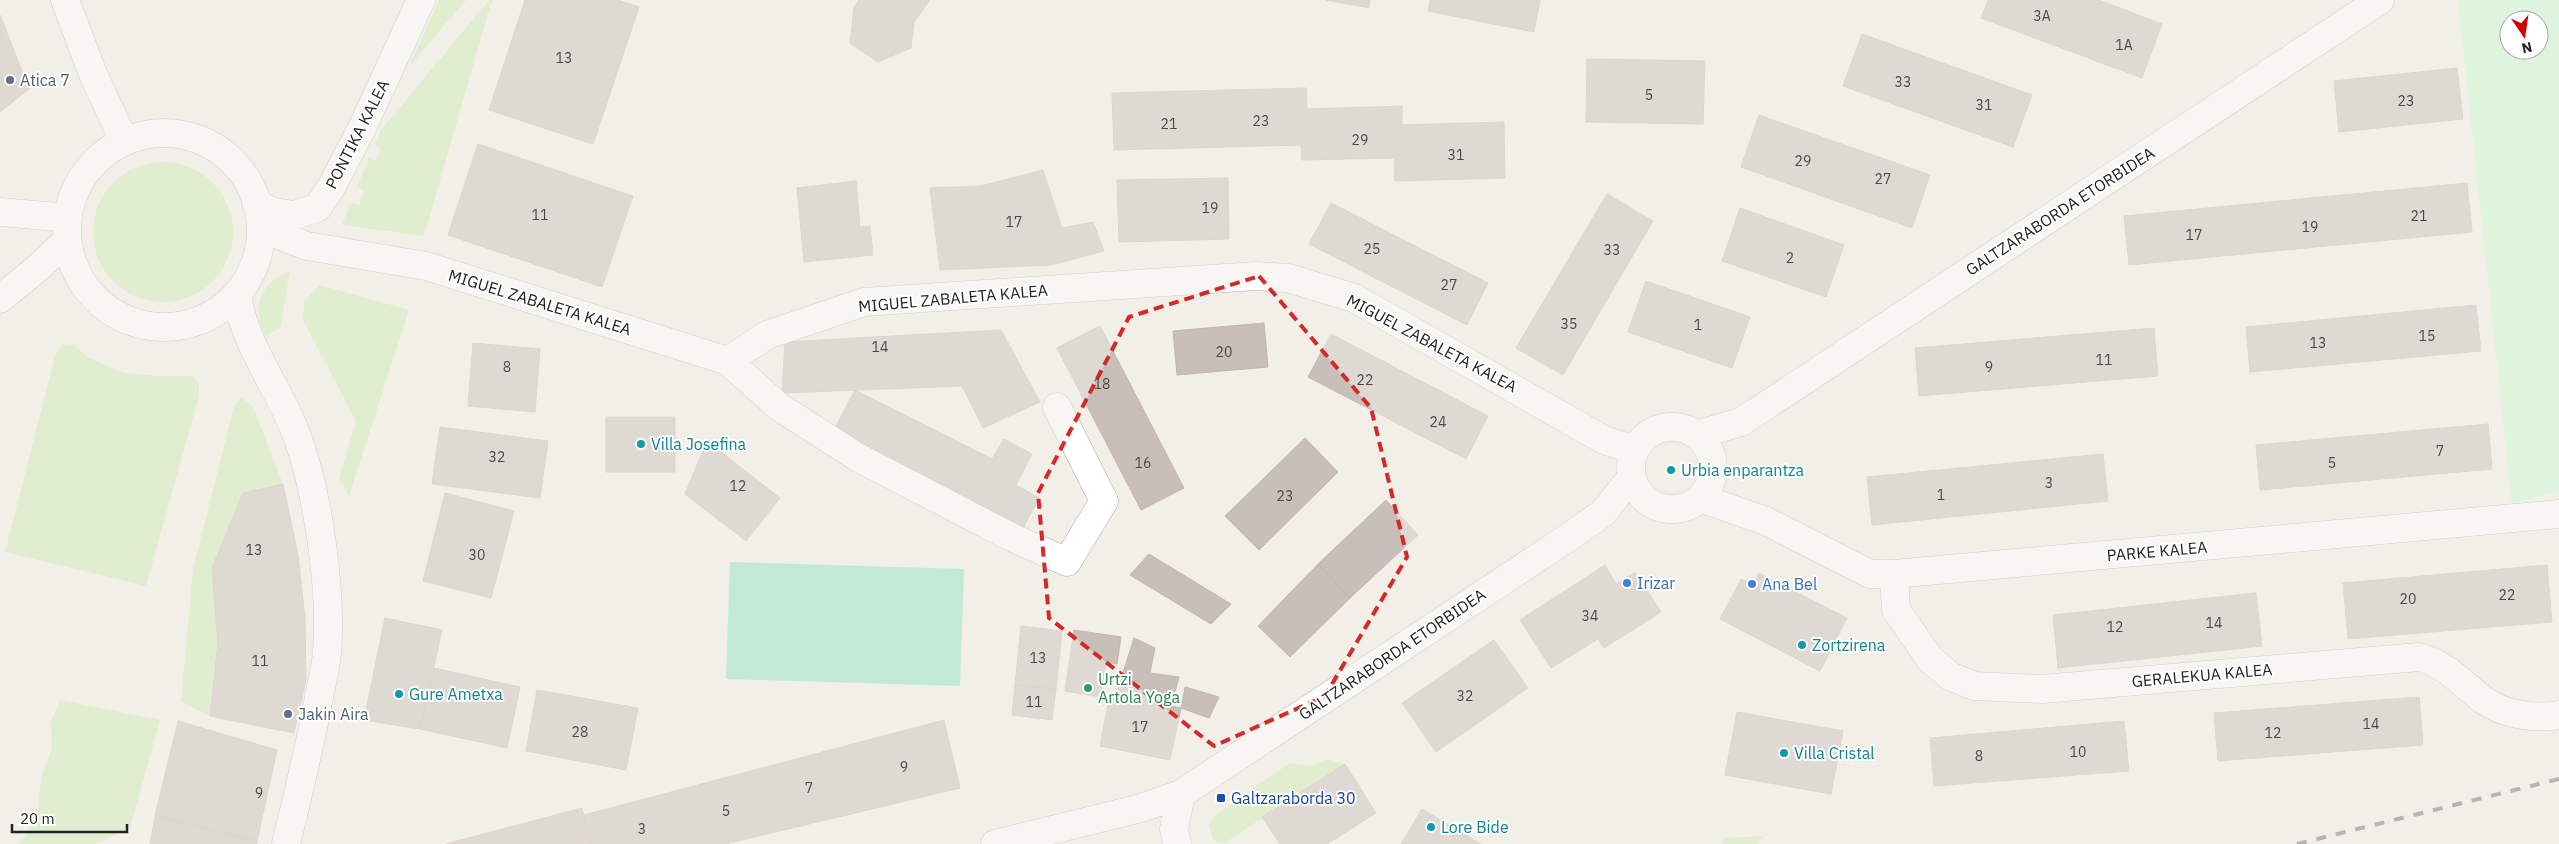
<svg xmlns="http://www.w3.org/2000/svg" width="2559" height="844" font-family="'IBM Plex Sans',sans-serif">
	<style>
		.grass { fill: #cdebb0 }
		.park { fill: #c8facc; fill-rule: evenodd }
		.pitch { fill: #88e0be }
		.building { fill: #c7bfb8; stroke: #c4b6ab }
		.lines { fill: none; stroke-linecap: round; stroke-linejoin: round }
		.street-casing { stroke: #a9a9a9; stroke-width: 29 }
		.street { stroke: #fff; stroke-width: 28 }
		.rail { stroke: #707070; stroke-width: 4; stroke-dasharray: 10 10; stroke-linecap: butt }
		.marked { fill: none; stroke: #d62828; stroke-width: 4; stroke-dasharray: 10 6; stroke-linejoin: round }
		.service-dot { fill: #5c6f8a; stroke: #fff; stroke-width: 2 }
		.culture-dot { fill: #0f9aa8; stroke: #fff; stroke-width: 2 }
		.shop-dot { fill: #3f7fe0; stroke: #fff; stroke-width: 2 }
		.leisure-dot { fill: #2e9e5b; stroke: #fff; stroke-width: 2 }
		.transit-dot { fill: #1a4fb4; stroke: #fff; stroke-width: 2 }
		.labels { text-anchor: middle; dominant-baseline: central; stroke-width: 4; stroke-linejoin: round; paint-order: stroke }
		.number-label { font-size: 14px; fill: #4b4948 }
		.service-label { font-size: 16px; fill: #4e5e75; stroke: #fff; text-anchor: start }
		.street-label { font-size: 16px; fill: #222; stroke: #fff }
		.culture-label { font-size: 16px; fill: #0d838f; stroke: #fff; text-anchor: start }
		.shop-label { font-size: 16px; fill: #366cbe; stroke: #fff; text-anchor: start }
		.leisure-label { font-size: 16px; fill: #27864d; stroke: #fff; text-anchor: start }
		.transit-label { font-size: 16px; fill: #164399; stroke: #fff; text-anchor: start }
	</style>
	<rect width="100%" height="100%" fill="#f2efe9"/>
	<path class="grass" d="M439 0H466L409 67Z
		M489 0H492L424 236 342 225 351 202 359 205 364 191 357 187 369 158 376 161 381 147 375 144 381 130Z
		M93 232a70 70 0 1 1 140 0a70 70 0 1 1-140 0Z
		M290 271 280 328 266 336C250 308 260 283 290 271Z
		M320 285 409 310 349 496 339 478 356 421 303 320 305 300Z
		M62 344 74 345 87 357 124 373 157 376H193L199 383V396L146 586 5 552 55 356Z
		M242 398 252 405 283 484 243 493 212 568 218 643 210 716 181 702 193 569 234 406Z
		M60 700 160 720 130 828 95 844H17L24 838 38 812 41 778 52 748 51 721Z
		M1327 759 1345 764 1223 844 1213 840 1209 825 1215 815 1290 763 1311 766Z
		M1763 836 1757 844H1722L1725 838Z"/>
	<path class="park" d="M2458 0H2559V491L2512 504ZM2509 20H2539V50H2509Z"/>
	<path class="pitch" d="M730 562 964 569 960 686 726 679Z"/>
	<path class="building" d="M525 0H618L639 7 593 144 489 110Z
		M859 0H930L914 22 911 48 878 62 850 43 854 7Z
		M1326 0H1370L1369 8Z
		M1430 0H1540L1534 32 1428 11Z
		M1988 0H2099L2162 24 2142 78 1981 18Z
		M0 15 29 89 0 112Z
		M1862 34 2032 95 2013 147 1843 86Z
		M1587 59 1705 61 1703 124 1586 122Z
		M2457 68 2463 119 2339 132 2334 81Z
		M1306 88 1307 109 1402 106V125L1504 122 1505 178 1395 181 1394 158 1302 160 1301 145 1114 150 1112 93Z
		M1759 115 1930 175 1912 228 1741 167Z
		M478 144 633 196 602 287 448 235Z
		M1043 170 1062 228 1093 222 1104 251 1051 265 940 270 930 188 981 186Z
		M1228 178 1229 239 1119 242 1117 180Z
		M856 181 860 227 870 226 873 255 804 262 797 188Z
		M2467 183 2472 232 2129 265 2124 216Z
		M1607 194 1653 221 1563 375 1516 348Z
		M1331 203 1488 283 1467 325 1309 244Z
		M1740 208 1844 245 1826 297 1722 261Z
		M1646 281 1750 317 1732 368 1628 332Z
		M2476 305 2481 351 2250 372 2246 327Z
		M1264 323 1268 367 1177 375 1173 331Z
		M1100 326 1184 488 1141 510 1057 348Z
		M2154 328 2158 376 1919 396 1915 348Z
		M1001 330 1040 402 983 428 962 386 782 393 785 342Z
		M1331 334 1488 416 1466 459 1308 377Z
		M473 343 540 349 535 412 468 406Z
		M855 390 992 459 1004 439 1032 454 1016 485 1039 498 1023 528 834 430Z
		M606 417H675V472H606Z
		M2488 424 2492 469 2260 490 2256 445Z
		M440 427 548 441 540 498 432 484Z
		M1305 438 1338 472 1259 550 1225 516Z
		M707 441 780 498 746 541 685 494Z
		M2103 454 2108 501 1872 525 1867 477Z
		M283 484 298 555 305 618 306 680 294 733 210 716 218 643 212 568 243 493Z
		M445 493 514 511 491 598 423 581Z
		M1386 500 1418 535 1350 598 1318 564Z
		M1149 554 1231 604 1211 624 1130 575Z
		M1318 564 1350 598 1290 657 1258 626Z
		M1605 565 1616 584 1635 572 1661 612 1604 648 1598 639 1551 668 1520 620Z
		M2547 565 2552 622 2348 639 2343 583Z
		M1759 573 1847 618 1820 671 1720 619 1741 579 1753 585Z
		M2256 593 2262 646 2058 668 2053 615Z
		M385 618 442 630 420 729 364 720Z
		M1021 626 1062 631 1056 689 1015 685Z
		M1074 630 1121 637 1117 664 1106 662 1101 697 1065 691Z
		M1134 638 1155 648 1150 673 1179 677 1171 706 1116 695Z
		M1494 640 1528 688 1436 752 1402 703Z
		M434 668 520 687 507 748 420 729Z
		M1015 685 1056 689 1052 720 1012 715Z
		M1185 687 1219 697 1209 718 1181 708Z
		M537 690 638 708 626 770 526 751Z
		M1110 694 1181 708 1170 760 1100 746Z
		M2419 697 2423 745 2218 761 2214 713Z
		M1737 712 1843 731 1831 794 1725 775Z
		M944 720 960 788 725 844H591L584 815Z
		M178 721 277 750 257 841 155 816Z
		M2124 721 2129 771 1934 786 1930 738Z
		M1345 764 1376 813 1327 844H1280L1262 817Z
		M582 808 591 844H446Z
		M1422 809 1481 844H1401Z
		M155 816 257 841 256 844H150Z"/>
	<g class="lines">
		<g class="street-casing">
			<path id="street" d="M65 0 93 74 124 141
				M67 230a97 97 0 1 1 194 0a97 97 0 1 1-194 0Z
				M256 203 273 212 294 215 317 208 332 186 363 126 421 0
				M0 212 68 218
				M261 228 307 246 426 266 728 361 778 406 857 457 1011 537 1067 562 1104 501 1057 407
				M237 294C244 346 279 387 297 436 318 493 332 591 327 652 326 667 322 682 319 697 310 746 298 795 286 844
				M0 299 39 267 67 240
				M728 361 767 335 864 302 1256 276 1288 278 1354 298 1604 440 1634 450
				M1631 468a41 41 0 1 1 82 0a41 41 0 1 1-82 0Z
				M1696 435 1741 422 2380 0
				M1700 498 1766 521 1870 574H1894L2559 514
				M1894 574 1896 610 1930 659 1950 676 1974 686 2042 689 2419 657C2447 664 2463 685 2485 701 2505 715 2535 719 2559 715
				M995 844 1141 808 1181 794 1572 535 1603 513 1631 478
				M1177 844 1174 829 1181 794"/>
		</g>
		<use href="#street" class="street"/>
		<path class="rail" d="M2297 844 2559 779"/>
	</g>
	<path d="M0 0H2559V844H0ZM1259 276 1371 408 1407 557 1325 696 1214 746 1049 618 1038 493 1129 317Z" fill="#f2efe9" fill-opacity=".55" fill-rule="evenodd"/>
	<path class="marked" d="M1259 276 1371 408 1407 557 1325 696 1214 746 1049 618 1038 493 1129 317Z"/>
	<g class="service-dot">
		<circle cx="10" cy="80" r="5"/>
		<circle cx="288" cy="714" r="5"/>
	</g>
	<g class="culture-dot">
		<circle cx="641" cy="444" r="5"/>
		<circle cx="1671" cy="470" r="5"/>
		<circle cx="1802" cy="645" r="5"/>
		<circle cx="399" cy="694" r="5"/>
		<circle cx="1784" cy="753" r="5"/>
		<circle cx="1431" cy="827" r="5"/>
	</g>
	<g class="shop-dot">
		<circle cx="1627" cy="583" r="5"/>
		<circle cx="1752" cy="584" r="5"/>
	</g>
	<circle class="leisure-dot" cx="1088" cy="688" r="5"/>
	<rect class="transit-dot" x="1216" y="793" width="10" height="10" rx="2.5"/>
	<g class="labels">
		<g class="number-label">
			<text x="2042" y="16">3A</text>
			<text x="2124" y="45">1A</text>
			<text x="564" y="58">13</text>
			<text x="1903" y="82">33</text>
			<text x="1649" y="95">5</text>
			<text x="2406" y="101">23</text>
			<text x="1984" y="105">31</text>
			<text x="1261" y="121">23</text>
			<text x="1169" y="124">21</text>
			<text x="1360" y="140">29</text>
			<text x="1456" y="155">31</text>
			<text x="1803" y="161">29</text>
			<text x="1883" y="179">27</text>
			<text x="1210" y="208">19</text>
			<text x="540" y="215">11</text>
			<text x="2419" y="216">21</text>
			<text x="1014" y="222">17</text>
			<text x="2310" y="227">19</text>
			<text x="2194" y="235">17</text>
			<text x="1372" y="249">25</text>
			<text x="1612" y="250">33</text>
			<text x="1790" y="258">2</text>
			<text x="1449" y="285">27</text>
			<text x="1569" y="324">35</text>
			<text x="1698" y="325">1</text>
			<text x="2427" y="336">15</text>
			<text x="2318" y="343">13</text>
			<text x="880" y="347">14</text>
			<text x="1224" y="352">20</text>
			<text x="2104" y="360">11</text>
			<text x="507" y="367">8</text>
			<text x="1989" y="367">9</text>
			<text x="1365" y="380">22</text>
			<text x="1102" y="384">18</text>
			<text x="1438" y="422">24</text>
			<text x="2440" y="451">7</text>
			<text x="497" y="457">32</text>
			<text x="1143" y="463">16</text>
			<text x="2332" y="463">5</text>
			<text x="2049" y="483">3</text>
			<text x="738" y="486">12</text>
			<text x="1941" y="495">1</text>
			<text x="1285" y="496">23</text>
			<text x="254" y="550">13</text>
			<text x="477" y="555">30</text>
			<text x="2507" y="595">22</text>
			<text x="2408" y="599">20</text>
			<text x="1590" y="616">34</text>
			<text x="2214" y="623">14</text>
			<text x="2115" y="627">12</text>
			<text x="1038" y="658">13</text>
			<text x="260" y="661">11</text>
			<text x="1465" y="696">32</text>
			<text x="1034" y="702">11</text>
			<text x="2371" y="724">14</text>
			<text x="1140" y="727">17</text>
			<text x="580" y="732">28</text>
			<text x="2273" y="733">12</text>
			<text x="2078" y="752">10</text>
			<text x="1979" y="756">8</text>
			<text x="904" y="767">9</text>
			<text x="809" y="788">7</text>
			<text x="259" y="793">9</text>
			<text x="726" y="811">5</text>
			<text x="642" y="829">3</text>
		</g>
		<g class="service-label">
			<text x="20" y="80">Atica 7</text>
			<text x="298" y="714">Jakin Aira</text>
		</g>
		<g class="street-label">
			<text transform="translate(357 134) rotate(-63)">PONTIKA KALEA</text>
			<text transform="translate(2060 211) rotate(-33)">GALTZARABORDA ETORBIDEA</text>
			<text transform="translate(953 298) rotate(-5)">MIGUEL ZABALETA KALEA</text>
			<text transform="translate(540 302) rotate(17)">MIGUEL ZABALETA KALEA</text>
			<text transform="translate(1432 343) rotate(28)">MIGUEL ZABALETA KALEA</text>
			<text transform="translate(2157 551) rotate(-5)">PARKE KALEA</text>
			<text transform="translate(1392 654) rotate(-34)">GALTZARABORDA ETORBIDEA</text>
			<text transform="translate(2202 675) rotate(-5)">GERALEKUA KALEA</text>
		</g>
		<g class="culture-label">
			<text x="651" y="444">Villa Josefina</text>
			<text x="1681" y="470">Urbia enparantza</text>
			<text x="1812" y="645">Zortzirena</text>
			<text x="409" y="694">Gure Ametxa</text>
			<text x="1794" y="753">Villa Cristal</text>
			<text x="1441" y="827">Lore Bide</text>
		</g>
		<g class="shop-label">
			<text x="1637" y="583">Irizar</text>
			<text x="1762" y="584">Ana Bel</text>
		</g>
		<g class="leisure-label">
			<text x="1098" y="679">Urtzi<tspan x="1098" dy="18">Artola Yoga</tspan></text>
		</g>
		<g class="transit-label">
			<text x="1231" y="798">Galtzaraborda 30</text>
		</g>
	</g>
	<g transform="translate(2524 35) rotate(167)"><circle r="24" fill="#ffffff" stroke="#a7a7a7"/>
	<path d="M0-4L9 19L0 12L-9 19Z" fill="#d40000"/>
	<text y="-8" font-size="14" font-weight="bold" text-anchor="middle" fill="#222222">N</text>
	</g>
	<path d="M12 824v8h115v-8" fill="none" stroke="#222222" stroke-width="2.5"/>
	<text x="20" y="824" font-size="15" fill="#222222" stroke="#ffffff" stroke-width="4" paint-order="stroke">20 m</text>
</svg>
